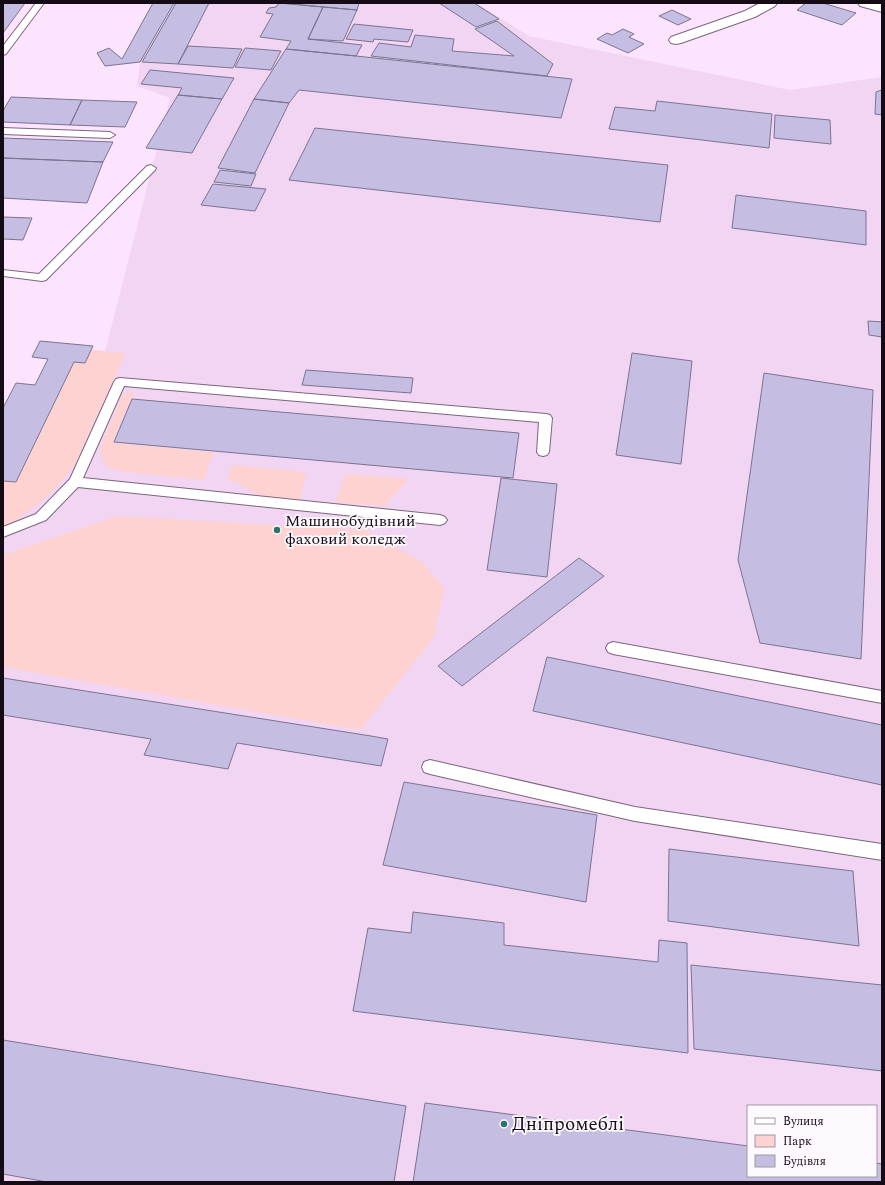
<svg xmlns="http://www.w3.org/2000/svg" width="885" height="1185" font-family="Spectral,serif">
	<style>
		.built { fill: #f2d5f3; fill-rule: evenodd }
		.green { fill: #fdd2d0 }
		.building { fill: #c6bde3; stroke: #7b7490 }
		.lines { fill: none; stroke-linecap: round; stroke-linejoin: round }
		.lane-casing { stroke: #7b657c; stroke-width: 2 }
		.street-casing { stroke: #7b657c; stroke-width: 2 }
		.lane { fill: #fff; fill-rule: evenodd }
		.street { fill: #fff; fill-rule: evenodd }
		.poi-dot { fill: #2c7369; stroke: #fef9fe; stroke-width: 1.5 }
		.labels { text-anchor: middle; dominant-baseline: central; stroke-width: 3.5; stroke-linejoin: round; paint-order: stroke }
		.poi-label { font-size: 16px; fill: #140b14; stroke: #fef9fe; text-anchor: start }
		.near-poi-label { font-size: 19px; fill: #140b14; stroke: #fef9fe; text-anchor: start }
	</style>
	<rect width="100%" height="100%" fill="#fde4fe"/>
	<path class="built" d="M174 3H477L529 36 790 90 882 77V1182H3V481L16 482 74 362 91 350 105 351 170 98 137 86 140 62ZM748 1106H876V1176H748Z"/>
	<path class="green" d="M91 350 126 353 76 461C59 490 32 512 3 527V481L16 482 74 362Z
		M135 390 112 443 213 452 204 480 119 471C107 467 100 462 100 449L122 395Z
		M232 465 306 472 300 500 261 497 234 481H227Z
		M346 474 409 479 384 506 335 502Z
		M117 516 365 530 422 562 444 588 434 637 360 730 3 667V555Z"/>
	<path class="building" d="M3 3H25L3 33Z
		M153 3H174L140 62 105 66 97 53 109 48 122 59Z
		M176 3H209L178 64 142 62Z
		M279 3 323 7 308 39 362 45 356 56 286 49 291 41 260 37 273 14 266 13 269 8 276 7Z
		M280 3H359L357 10Z
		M439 3H474L499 19 476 27Z
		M806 3H823L856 13 842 25 797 10Z
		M323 7 357 10 343 41 308 39Z
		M672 10 691 19 678 25 659 16Z
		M497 21 553 64 547 76 371 56 379 43 411 47 415 35 454 39 452 51 514 56 475 29Z
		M354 24 413 30 408 42 374 39 373 42 346 39Z
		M623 29 634 34 629 37 644 44 628 53 597 39 607 33 612 35Z
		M188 46 242 49 233 68 178 64Z
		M245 48 281 51 271 70 235 67Z
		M286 49 356 56 572 79 561 118 299 90 289 103 254 99Z
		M150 70 234 78 222 99 178 95 182 88 141 84Z
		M882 90V115L875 114 876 92Z
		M178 95 222 99 192 153 146 148Z
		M11 97 82 100 70 125 3 122V111Z
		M254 99 289 103 255 173 218 168Z
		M82 100 137 102 125 127 70 125Z
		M657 101 772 114 769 148 609 129 615 107 655 111Z
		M775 115 830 120 831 144 774 138Z
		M315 128 668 165 660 222 289 180Z
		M3 138 113 142 103 162 3 158Z
		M3 158 103 162 87 203 3 198Z
		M220 170 256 174 251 186 214 182Z
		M213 184 266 189 255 211 201 205Z
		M736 195 866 211V245L732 228Z
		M3 217 32 218 23 240 3 239Z
		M868 321 882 322V337L869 335Z
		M40 341 93 346 85 363 74 362 16 482 3 481V408L16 383 35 385 48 359 32 357Z
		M632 353 692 361 681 464 616 455Z
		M306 370 413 378 411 393 302 385Z
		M764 373 873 390 861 659 760 643 738 560Z
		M132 399 519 433 513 478 114 442Z
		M501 478 557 484 547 577 487 570Z
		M579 558 604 576 462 686 438 666Z
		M547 657 882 725V785L533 711Z
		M3 678 371 736 388 739 381 766 237 743 228 769 144 755 151 739 3 715Z
		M404 782 597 815 586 902 383 865Z
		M669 849 853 871 859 946 668 921Z
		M413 912 504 923V945L658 962 659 940 687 943 688 1053 353 1011 368 928 411 933Z
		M691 965 882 985V1071L694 1049Z
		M3 1040 406 1106 394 1182H47L3 1174Z
		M425 1103 748 1146V1176H876V1163L882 1164V1182H413Z"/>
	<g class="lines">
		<g class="lane-casing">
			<path id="lane" d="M36 3H44L6 54 3 55V46Z
				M3 128 110 132 115 135 110 138 3 134Z
				M151 165 156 168 155 170 46 280 42 281 3 276V270L39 274 147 166Z
				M120 378 546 414 550 415 552 418 549 452 547 455 543 456 539 455 537 452 539 422 124 386 83 478 440 515 445 517 447 520 445 523 440 525 78 487 46 520 3 537V527L36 514 70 479 114 382 116 379Z
				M613 642 882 691V703L613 654 608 652 606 648 608 644Z
				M430 760 635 807 882 844V860L635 821 430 774 424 772 422 767 424 762Z"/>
		</g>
		<g class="street-casing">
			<path id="street" d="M760 3H777L775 6 755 17 681 43 676 44 671 43 669 40 671 37 745 11Z
				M858 3 882 4V12L860 6Z"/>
		</g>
		<use href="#lane" class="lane"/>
		<use href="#street" class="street"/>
	</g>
	<g class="poi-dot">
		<circle cx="277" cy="530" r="4"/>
		<circle cx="504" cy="1124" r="4"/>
	</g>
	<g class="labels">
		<g class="poi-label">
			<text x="285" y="521">Машинобудівний<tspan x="285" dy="18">фаховий коледж</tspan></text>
		</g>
		<g class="near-poi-label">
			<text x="512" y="1124">Дніпромеблі</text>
		</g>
	</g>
	<rect width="885" height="1185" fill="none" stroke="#140b14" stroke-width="8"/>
	<rect x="747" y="1105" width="130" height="72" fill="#fef9fe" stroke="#a09aa0"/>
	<rect x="755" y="1118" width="20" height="6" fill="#ffffff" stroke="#a09aa0"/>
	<text x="783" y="1125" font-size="12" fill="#140b14">Вулиця</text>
	<rect x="755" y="1135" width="20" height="12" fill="#fdd2d0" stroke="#a09aa0"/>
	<text x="783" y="1145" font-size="12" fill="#140b14">Парк</text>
	<rect x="755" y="1155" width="20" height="12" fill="#c6bde3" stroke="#a09aa0"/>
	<text x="783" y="1165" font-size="12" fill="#140b14">Будівля</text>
</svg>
